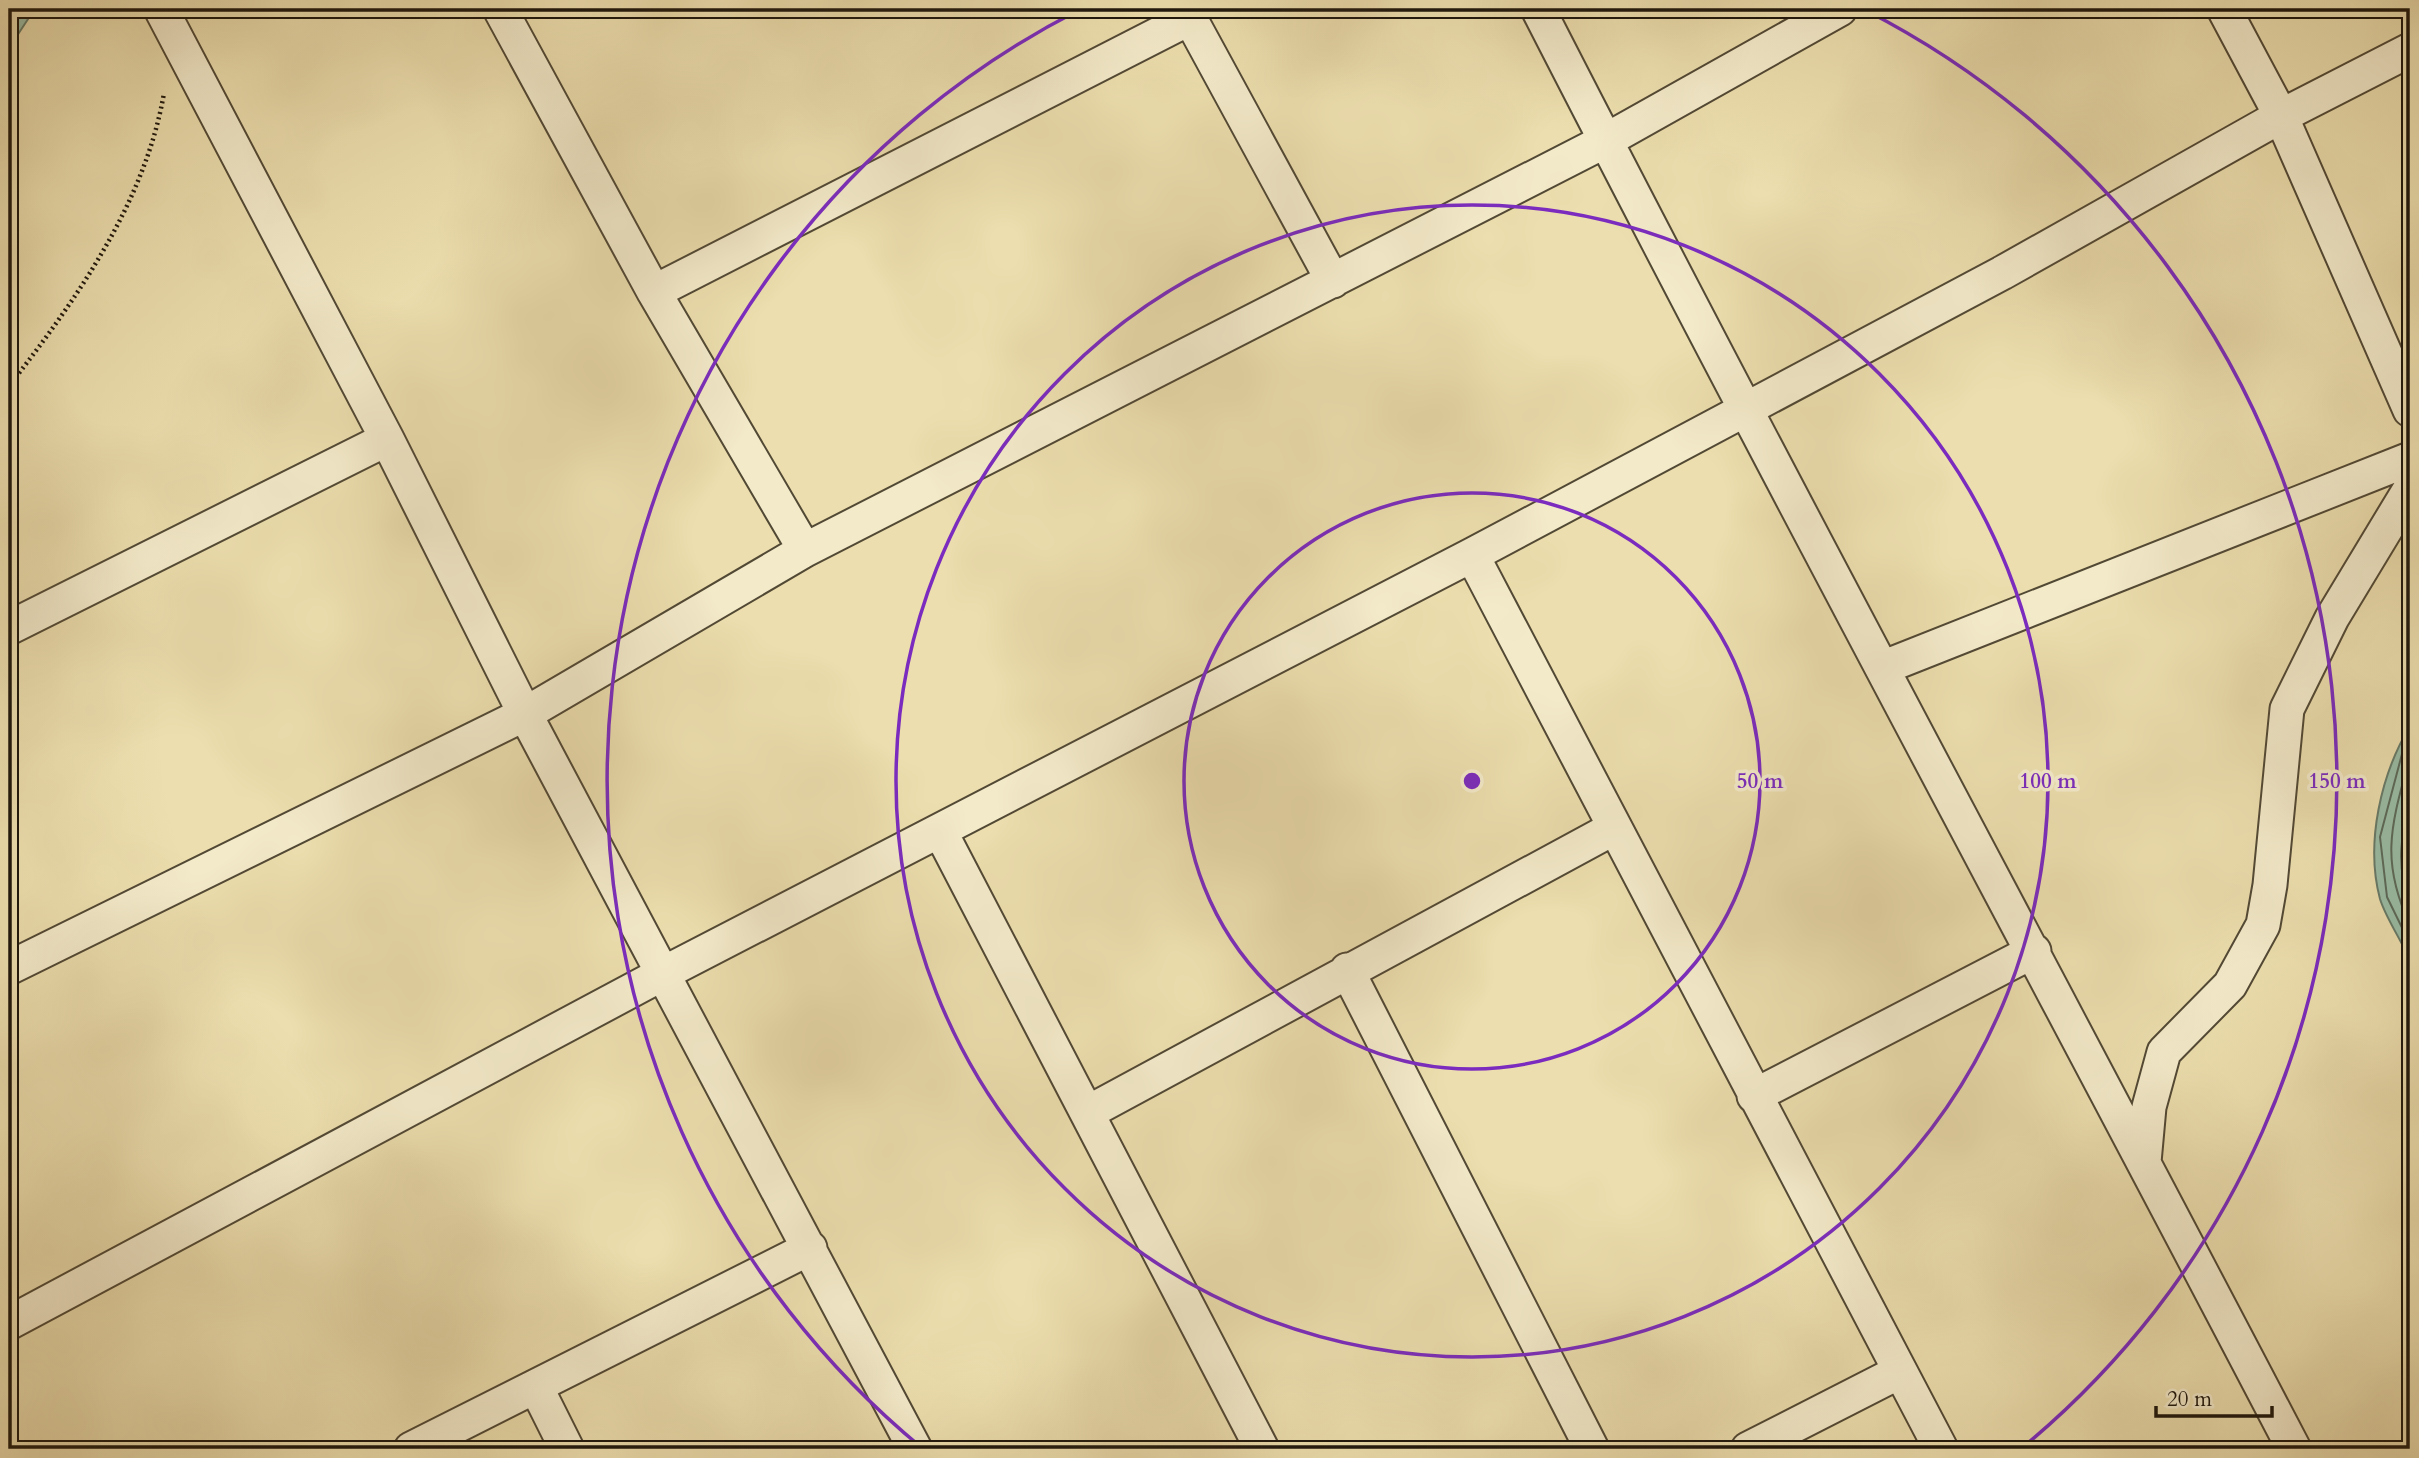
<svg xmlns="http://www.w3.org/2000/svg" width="2419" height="1458" font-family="Cardo,serif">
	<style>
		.water { fill: #99bda6; stroke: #687b69; stroke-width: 2 }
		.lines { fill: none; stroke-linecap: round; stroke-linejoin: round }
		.shore { stroke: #5c6a5a; stroke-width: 2 }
		.minor-casing { stroke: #524935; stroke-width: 37 }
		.path { stroke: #1e170d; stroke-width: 4.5; stroke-dasharray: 2 3.5; stroke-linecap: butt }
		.minor { stroke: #f3eaca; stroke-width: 33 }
		.ring { fill: none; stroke: #7b2cbf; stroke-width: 3.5 }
		.centre { fill: #7b2cbf; stroke: #f3eaca; stroke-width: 3.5 }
		.ring-label { font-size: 21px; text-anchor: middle; font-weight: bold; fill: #7b2cbf; stroke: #f3eaca; stroke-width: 7; stroke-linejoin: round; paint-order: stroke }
	</style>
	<rect width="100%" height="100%" fill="#ecdeae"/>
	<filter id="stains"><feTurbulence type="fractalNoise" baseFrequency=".00286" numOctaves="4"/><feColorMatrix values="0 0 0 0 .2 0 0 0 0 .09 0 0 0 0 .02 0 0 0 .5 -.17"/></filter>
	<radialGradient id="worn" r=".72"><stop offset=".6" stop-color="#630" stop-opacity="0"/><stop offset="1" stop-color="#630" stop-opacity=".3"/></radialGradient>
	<path class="water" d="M9 9 34 10 9 48Z
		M2410 726V953L2404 948C2396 932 2385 915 2380 899 2365 843 2381 774 2410 726Z"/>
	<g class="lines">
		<path class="shore" d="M2410 740 2402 754 2380 837 2387 897 2410 944
			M2410 756C2392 823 2379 859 2410 925
			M2410 798C2402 831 2395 868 2410 901"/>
		<g class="minor-casing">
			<path id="minor" d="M161 9 387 439 525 714 915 1449
				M500 9 654 292 805 550
				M1185 9 1333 281
				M1538 9C1785 492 2043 968 2294 1449
				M2224 9 2281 116 2410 410
				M654 292 1190 18
				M1472 555 1941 1449
				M9 628 387 439
				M1882 668 2410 459
				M940 831 1262 1449
				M9 968 525 714 805 550 1605 141 1840 9
				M1347 970 1592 1449
				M1754 1096 2034 951
				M1087 1113 1614 828
				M2144 1162 2149 1107 2164 1052 2230 985 2263 925 2270 885 2287 709 2332 618 2410 489
				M9 1323 664 973 1472 555 2002 273 2281 116 2410 50
				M536 1387 567 1449
				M411 1449 810 1248
				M1748 1449 1899 1372"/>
		</g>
		<path class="path" d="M9 386C76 300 145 203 164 93"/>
		<use href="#minor" class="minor"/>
	</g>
	<g class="ring">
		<circle cx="1472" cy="781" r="288"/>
		<circle cx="1472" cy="781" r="576"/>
		<path d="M922 1448A865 865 0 0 1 1079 10M1865 10A865 865 0 0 1 2022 1448"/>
	</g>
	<circle cx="1472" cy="781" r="10" class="centre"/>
	<g class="ring-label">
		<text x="1760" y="788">50 m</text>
		<text x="2048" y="788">100 m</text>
		<text x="2337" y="788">150 m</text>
	</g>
	<rect width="2419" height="1458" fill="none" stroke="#ecdeae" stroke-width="35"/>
	<rect x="10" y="10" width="2398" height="1437" fill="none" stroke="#1e170d" stroke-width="3.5"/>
	<rect x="18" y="18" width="2384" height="1423" fill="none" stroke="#1e170d" stroke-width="2"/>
	<path d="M2156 1406v10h116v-10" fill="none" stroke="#1e170d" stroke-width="3.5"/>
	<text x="2167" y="1406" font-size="21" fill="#1e170d" stroke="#f3eaca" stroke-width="5" paint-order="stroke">20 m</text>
	<rect width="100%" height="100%" filter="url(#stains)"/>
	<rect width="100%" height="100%" fill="url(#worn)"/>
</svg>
